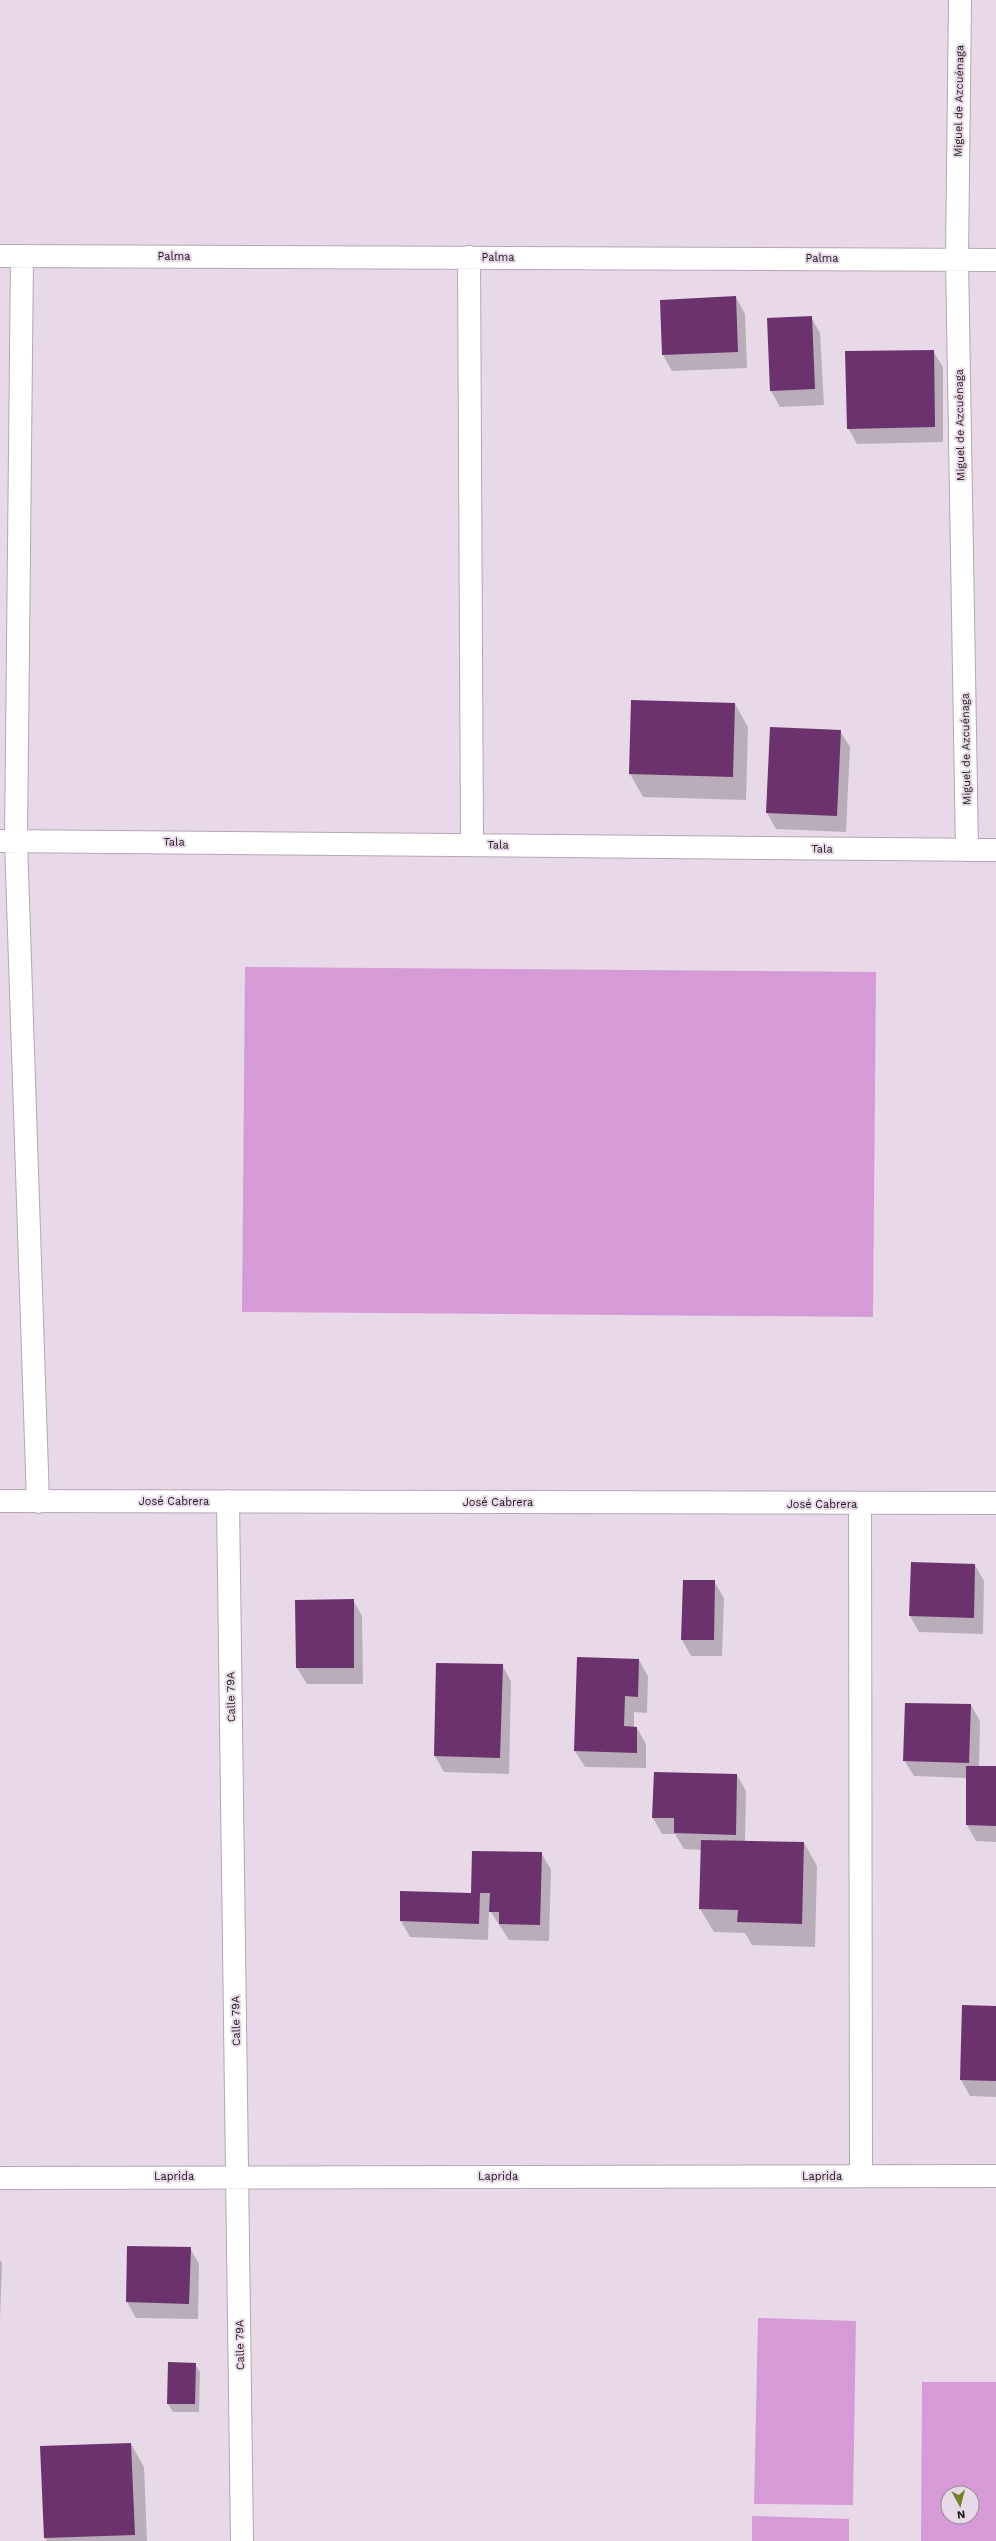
<svg xmlns="http://www.w3.org/2000/svg" width="996" height="2541" font-family="'Work Sans',sans-serif">
	<style>
		.pitch { fill: #d69bd6; fill-rule: evenodd }
		.shadow { fill: #0003 }
		.building { fill: #6b326d }
		.lines { fill: none; stroke-linecap: round; stroke-linejoin: round }
		.minor-casing { stroke: #b4a6b4; stroke-width: 24 }
		.minor { stroke: #fff; stroke-width: 22 }
		.labels { text-anchor: middle; dominant-baseline: central; stroke-width: 4; stroke-linejoin: round; paint-order: stroke }
		.street-label { font-size: 11px; fill: #1d171d; stroke: #e8d9e8 }
	</style>
	<rect width="100%" height="100%" fill="#e8d9e8"/>
	<path class="pitch" d="M245 967 876 972 873 1317 242 1312Z
		M758 2318 856 2321 853 2505 754 2504Z
		M922 2382H996V2541H921ZM948 2493H972V2517H948Z
		M752 2516 849 2519V2541H752Z"/>
	<path class="shadow" d="M736 297 745 314 747 368 672 371 663 355Z
		M811 317 820 333 824 405 780 407 771 391Z
		M933 351 943 367V442L857 444 848 428Z
		M632 701 735 704 748 727 746 800 643 797 630 774Z
		M840 731 850 747 846 832 776 829 767 813Z
		M975 1565 984 1581 983 1634 919 1632 910 1616Z
		M714 1581 724 1598 722 1656H691L682 1640Z
		M353 1600 362 1616 363 1684H307L297 1668 296 1601Z
		M639 1660 648 1676 647 1713 634 1712V1728H637L646 1744V1768L585 1767 575 1751Z
		M437 1664 502 1665 511 1681 509 1774 444 1772 435 1756Z
		M971 1705 980 1721 979 1767H996V1842L976 1841 967 1825V1778L914 1776 904 1760Z
		M737 1775 746 1791 745 1841 804 1843 817 1866 815 1947 752 1945 745 1933 714 1932 700 1909 702 1850 684 1849 675 1834H662L653 1818Z
		M541 1853 551 1869 549 1941 509 1940 489 1909 488 1940 410 1937 401 1921 472 1894Z
		M996 2007V2097L970 2096 961 2080Z
		M190 2248 199 2264 198 2319 136 2318 127 2302Z
		M0 2260 2 2263 0 2320Z
		M195 2364 200 2372 199 2412H173L168 2404Z
		M131 2444 144 2467 147 2541H47L45 2538Z"/>
	<path class="building" d="M736 296 738 352 662 355 660 300Z
		M812 316 815 389 770 391 767 318Z
		M934 350 935 427 847 429 845 351Z
		M631 700 735 703 733 777 629 774Z
		M770 727 841 730 837 816 766 813Z
		M911 1562 975 1564 974 1618 909 1616Z
		M683 1580H715L714 1640H681Z
		M354 1599V1668H296L295 1600Z
		M577 1657 639 1659 638 1697 625 1696 624 1726 637 1727V1753L574 1751Z
		M436 1663 503 1664 500 1758 434 1756Z
		M905 1703 971 1704 969 1763 903 1761Z
		M966 1766H996V1826L966 1825Z
		M654 1772 737 1774 736 1835 674 1833V1818H652Z
		M701 1840 804 1842 802 1924 737 1922 738 1910 699 1909Z
		M472 1851 542 1852 540 1925 499 1924V1912H489L490 1893H480L479 1924 400 1921V1891L471 1893Z
		M962 2005 996 2006V2081L960 2080Z
		M127 2246 191 2247 189 2304 126 2302Z
		M168 2362 196 2363 195 2404H167Z
		M131 2443 135 2535 44 2538 40 2446Z"/>
	<g class="lines">
		<g class="minor-casing">
			<path id="minor" d="M960 0 957 259 967 850
				M0 256 996 260
				M22 256 16 841 38 1502
				M469 257 472 845
				M0 841 996 850
				M0 1501 996 1503
				M228 1501 242 2541
				M860 1504 861 2176
				M0 2178 996 2176"/>
		</g>
		<use href="#minor" class="minor"/>
	</g>
	<g class="labels">
		<g class="street-label">
			<text transform="translate(959 101) rotate(-89)">Miguel de Azcuénaga</text>
			<text x="174" y="256">Palma</text>
			<text x="498" y="257">Palma</text>
			<text x="822" y="258">Palma</text>
			<text transform="translate(960 425) rotate(-91)">Miguel de Azcuénaga</text>
			<text transform="translate(966 749) rotate(-91)">Miguel de Azcuénaga</text>
			<text transform="translate(174 842) rotate(1)">Tala</text>
			<text transform="translate(498 845) rotate(1)">Tala</text>
			<text transform="translate(822 849) rotate(1)">Tala</text>
			<text x="174" y="1501">José Cabrera</text>
			<text x="498" y="1502">José Cabrera</text>
			<text x="822" y="1504">José Cabrera</text>
			<text transform="translate(231 1697) rotate(-91)">Calle 79A</text>
			<text transform="translate(236 2021) rotate(-91)">Calle 79A</text>
			<text x="174" y="2176">Laprida</text>
			<text x="498" y="2176">Laprida</text>
			<text x="822" y="2176">Laprida</text>
			<text transform="translate(240 2345) rotate(-91)">Calle 79A</text>
		</g>
	</g>
	<g transform="translate(960 2505) rotate(173)"><circle r="19" fill="#e8d9e8" stroke="#978b97"/>
	<path d="M0-3L7 15L0 10L-7 15Z" fill="#75802d"/>
	<text y="-6" font-size="11" font-weight="bold" text-anchor="middle" fill="#1d171d">N</text>
	</g>
</svg>
